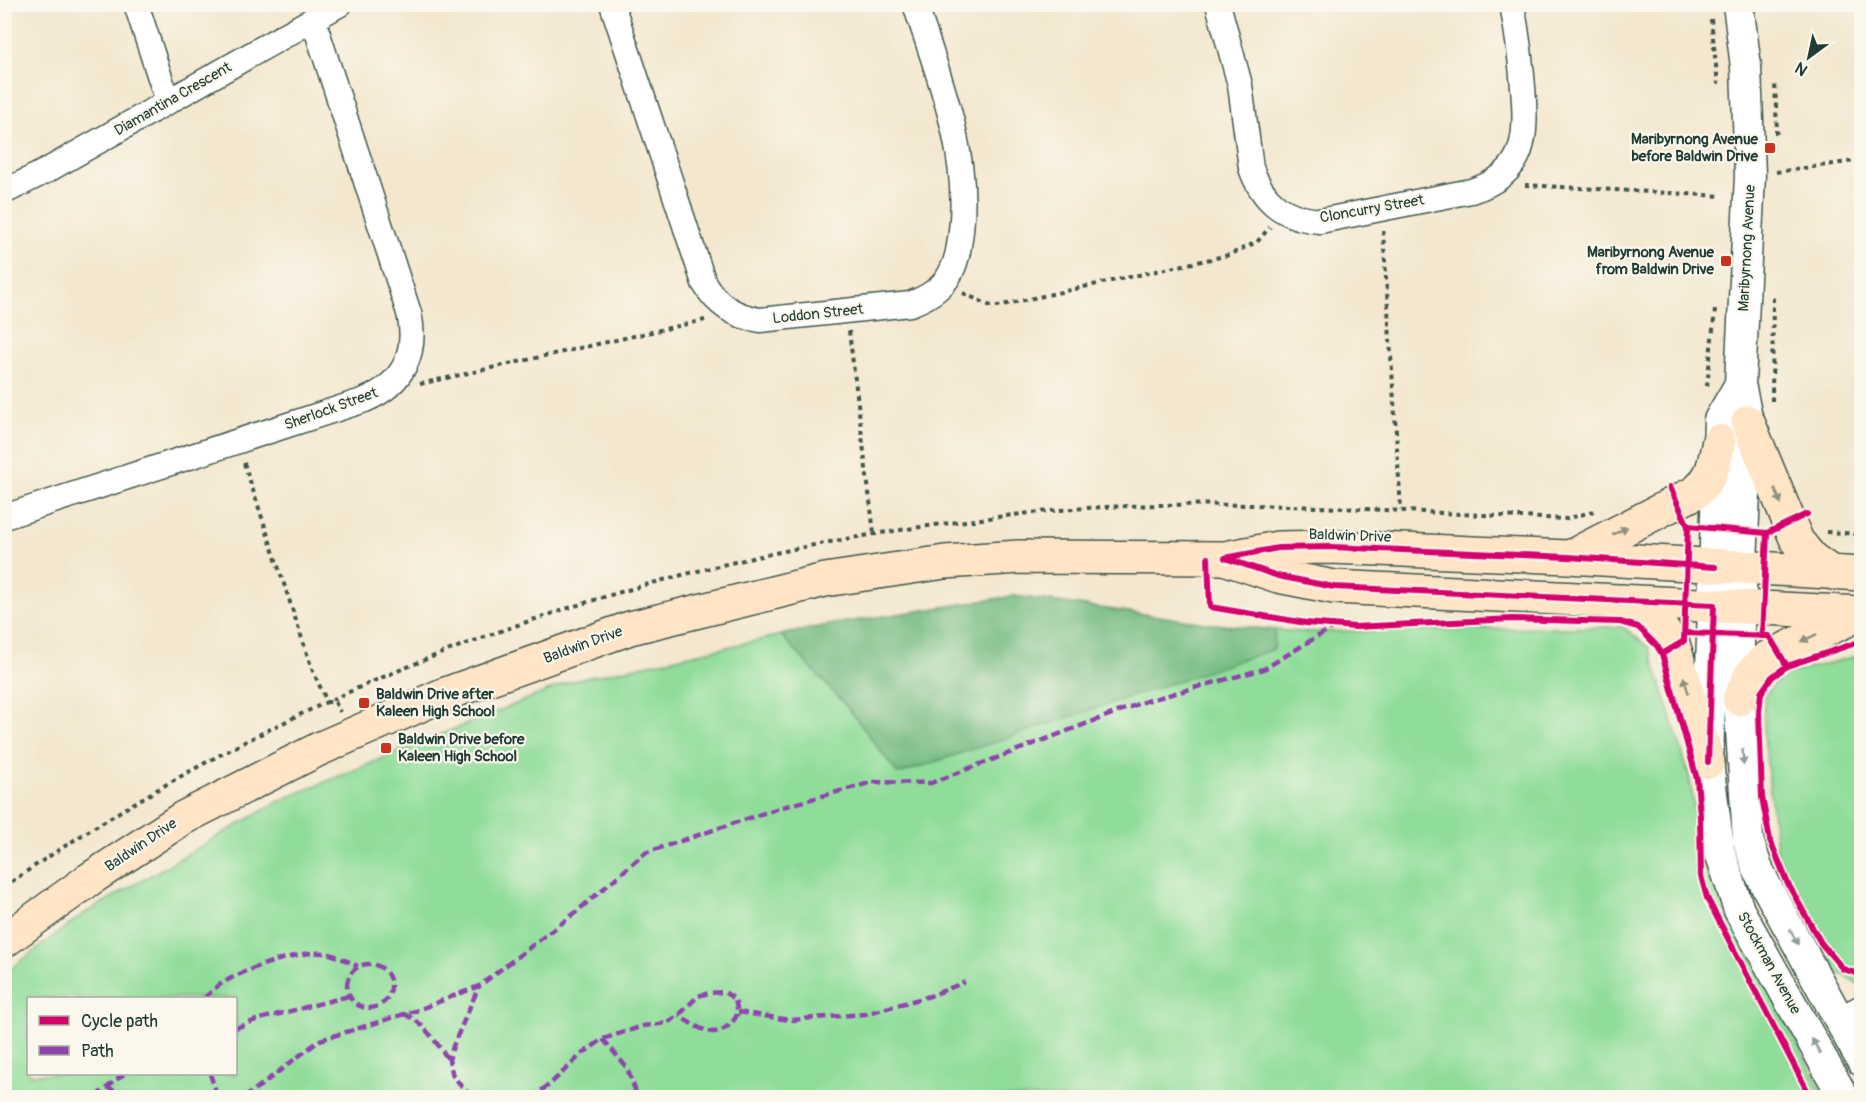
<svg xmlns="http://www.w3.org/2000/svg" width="1866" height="1102" font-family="Pangolin,sans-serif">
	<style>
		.green { fill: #90dd9a; stroke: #588d67; stroke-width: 1.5; fill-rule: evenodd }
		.forest { fill: #74bc82; stroke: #4a7c5b; stroke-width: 1.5 }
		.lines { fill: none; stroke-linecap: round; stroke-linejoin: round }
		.stream { stroke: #6ca5db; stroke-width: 7 }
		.minor-casing { stroke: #3f564b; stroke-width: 27 }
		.tertiary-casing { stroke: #3f564b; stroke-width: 33 }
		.secondary-casing { stroke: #3f564b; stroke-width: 36 }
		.path { stroke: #3f564b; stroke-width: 4; stroke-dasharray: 4.5 4.5; stroke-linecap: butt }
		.minor { stroke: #fff; stroke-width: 24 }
		.tertiary { stroke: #fff; stroke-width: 30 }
		.secondary { stroke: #ffe4c6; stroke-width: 33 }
		.quiet { stroke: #8e44ad; stroke-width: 4.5; stroke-dasharray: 9 4.5; stroke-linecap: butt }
		.cycleway-casing { stroke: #fbf7ec; stroke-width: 10 }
		.cycleway { stroke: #d6006c; stroke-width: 6 }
		.oneway { fill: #8f907d }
		.oneway2 { fill: #8f9e9a }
		.poi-dot { fill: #c8321e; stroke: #fbf7ec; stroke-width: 2 }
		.labels { text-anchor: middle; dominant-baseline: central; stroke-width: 4.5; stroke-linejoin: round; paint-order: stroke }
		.street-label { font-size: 15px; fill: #1f3d34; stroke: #fbf7ec }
		.poi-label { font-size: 15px; font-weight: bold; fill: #1f3d34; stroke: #fbf7ec; text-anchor: end }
	</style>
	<rect width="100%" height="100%" fill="#fbf7ec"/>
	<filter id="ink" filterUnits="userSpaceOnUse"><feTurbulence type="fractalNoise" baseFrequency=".0167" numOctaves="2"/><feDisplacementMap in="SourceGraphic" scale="12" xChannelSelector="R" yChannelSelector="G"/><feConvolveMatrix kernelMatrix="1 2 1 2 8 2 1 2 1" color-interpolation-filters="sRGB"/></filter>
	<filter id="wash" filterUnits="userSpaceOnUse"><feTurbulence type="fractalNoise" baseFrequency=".008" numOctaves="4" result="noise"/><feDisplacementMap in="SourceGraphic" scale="24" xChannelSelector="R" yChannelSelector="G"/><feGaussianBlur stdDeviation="1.35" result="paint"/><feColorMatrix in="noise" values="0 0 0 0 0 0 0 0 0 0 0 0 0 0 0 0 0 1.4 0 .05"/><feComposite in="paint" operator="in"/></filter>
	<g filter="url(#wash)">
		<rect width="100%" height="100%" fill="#f3e7ce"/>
		<path class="green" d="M1014 596 1213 624 1299 632 1623 627 1649 648 1688 771 1698 827 1722 901 1826 1097 5 1098V973L82 915 281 800 572 681 828 625ZM28 998H236V1074H28Z
			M1861 655 1862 984H1859L1837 972 1777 857 1764 734V696L1783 675Z"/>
		<path class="forest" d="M1014 596 1213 624 1275 630 1274 649 898 774 848 708 781 635 828 625Z"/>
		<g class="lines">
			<path class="stream" d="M1499 1098 1516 1094 1526 1098
				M1696 1098 1714 1092"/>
		</g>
	</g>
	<g filter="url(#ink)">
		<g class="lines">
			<g class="minor-casing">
				<path id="minor" d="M136 4 168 102
					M612 4 704 283C717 305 734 316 760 320L910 304C924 299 938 291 947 279 957 264 959 248 961 231 970 152 939 78 915 4
					M1218 4 1240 85 1251 168C1263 202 1284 218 1320 221L1471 191C1527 174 1527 137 1523 87 1521 60 1517 32 1512 4
					M4 192 46 171 340 4
					M4 517 365 400C403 384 418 353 409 313L313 19
					M1839 1019 1862 1007"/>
			</g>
			<g class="tertiary-casing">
				<path id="tertiary" d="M1738 4 1746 67 1750 175 1740 384 1748 422 1739 635V699L1748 840 1757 867 1766 886 1862 1061
					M1740 384 1719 420 1708 762 1719 849 1739 910 1844 1098"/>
			</g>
			<g class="secondary-casing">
				<path id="secondary" d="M1748 422 1797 541 1812 559 1832 573
					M1570 557 1696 492C1714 476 1714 463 1719 441
					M1227 559 1278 576 1334 587 1862 613
					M1623 601 1636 607 1659 625 1674 647 1708 762
					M1739 699 1752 673 1767 658 1857 615
					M4 941 90 879 183 818 319 749 443 695 630 628 825 580 945 562 1019 557 1225 558 1278 548 1331 547 1568 557 1862 574"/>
			</g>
			<path class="path" d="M1711 19 1718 84
				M1774 132H1777L1775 83
				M1776 172 1862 160
				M1525 185 1722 196
				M1383 231 1401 510
				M963 293 993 307 1229 255 1257 242 1270 227
				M849 331 874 533
				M420 384 705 320
				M1707 386 1715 310
				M1772 401 1773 295
				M244 463 312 669 327 702H335L340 712
				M1826 532 1862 534
				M4 887C289 688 621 563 966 521 1012 515 1059 509 1106 507 1260 499 1413 513 1567 519L1597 510"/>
			<use href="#minor" class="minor"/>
			<use href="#tertiary" class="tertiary"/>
			<use href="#secondary" class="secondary"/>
			<path class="quiet" d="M347 986a22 22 0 1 1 44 0a22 22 0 1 1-44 0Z
				M205 998C209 994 213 989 218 986 239 971 298 950 324 953 335 954 348 962 358 966
				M738 1012 790 1020 865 1014 930 996 965 982
				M404 1014C424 1022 436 1043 449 1060
				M236 1028 256 1020 349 996
				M603 1039 627 1068 638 1098
				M210 1074 218 1098
				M107 1086 123 1098
				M97 1098 100 1093 124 1074
				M244 1098 320 1040 418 1010 479 986 575 913 645 853 779 808 873 782 931 783 1146 701 1264 669 1333 627
				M470 1098 467 1092 453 1076 449 1060 453 1046 479 986
				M530 1098 549 1085 582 1054 603 1039 643 1026 667 1023 679 1015 698 996 709 993 724 992 735 999C736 1004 738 1009 737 1014 735 1022 724 1031 715 1032 703 1032 688 1022 679 1015"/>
			<g class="cycleway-casing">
				<path id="cycleway" d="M1688 526 1767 533 1807 514
					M1208 558 1210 607 1306 623 1355 627 1512 619 1620 622 1638 627 1657 646 1662 654 1697 779 1700 815 1701 876 1707 898 1811 1098
					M1225 558 1278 576 1334 587 1714 605 1708 762
					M1225 558 1278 548 1331 547 1568 557 1715 567
					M1685 633 1769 636 1787 666
					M1762 636 1767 533
					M1862 641 1787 666 1772 677 1761 693 1759 712 1762 797 1770 840 1788 884 1821 943 1843 969 1862 975
					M1662 654 1684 641 1688 526 1670 487"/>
			</g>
			<use href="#cycleway" class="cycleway"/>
		</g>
		<defs><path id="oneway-solid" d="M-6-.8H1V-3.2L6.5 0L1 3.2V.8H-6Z" transform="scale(1.5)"/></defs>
		<g class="oneway">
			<use href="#oneway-solid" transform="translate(1778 496) rotate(68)"/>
			<use href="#oneway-solid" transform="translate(1620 531) rotate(-27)"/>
			<use href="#oneway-solid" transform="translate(1809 638) rotate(154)"/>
			<use href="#oneway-solid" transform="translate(1686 685) rotate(-107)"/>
		</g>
		<g class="oneway2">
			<use href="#oneway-solid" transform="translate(1743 757) rotate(87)"/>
			<use href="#oneway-solid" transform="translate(1794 937) rotate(61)"/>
			<use href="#oneway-solid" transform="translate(1816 1046) rotate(-119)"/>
		</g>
	</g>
	<g class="poi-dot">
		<rect x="1764" y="142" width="12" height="12" rx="3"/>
		<rect x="1720" y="255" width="12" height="12" rx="3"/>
		<rect x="358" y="697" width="12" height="12" rx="3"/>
		<rect x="380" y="742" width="12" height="12" rx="3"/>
	</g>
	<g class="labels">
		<g class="street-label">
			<text transform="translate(173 99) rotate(-30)">Diamantina Crescent</text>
			<text transform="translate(1372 209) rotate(-10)">Cloncurry Street</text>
			<text transform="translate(1747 248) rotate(-87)">Maribyrnong Avenue</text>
			<text transform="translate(818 314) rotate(-6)">Loddon Street</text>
			<text transform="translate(331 409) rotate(-20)">Sherlock Street</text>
			<text transform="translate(1350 536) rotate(2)">Baldwin Drive</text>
			<text transform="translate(583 645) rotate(-20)">Baldwin Drive</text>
			<text transform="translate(141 845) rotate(-34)">Baldwin Drive</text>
			<text transform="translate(1769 963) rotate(61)">Stockman Avenue</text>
		</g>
		<g class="poi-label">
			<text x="1758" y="139">Maribyrnong Avenue<tspan x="1758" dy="17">before Baldwin Drive</tspan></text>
			<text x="1714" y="252">Maribyrnong Avenue<tspan x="1714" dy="17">from Baldwin Drive</tspan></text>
			<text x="376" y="694" text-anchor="start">Baldwin Drive after<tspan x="376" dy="17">Kaleen High School</tspan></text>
			<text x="398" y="739" text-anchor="start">Baldwin Drive before<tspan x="398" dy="17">Kaleen High School</tspan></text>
		</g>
	</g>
	<rect width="1866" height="1102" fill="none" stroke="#fbf7ec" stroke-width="24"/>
	<rect x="27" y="997" width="210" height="78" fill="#fbf7ec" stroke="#a3ada2" stroke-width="1.5"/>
	<rect x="39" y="1016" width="30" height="9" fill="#d6006c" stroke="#a3ada2" stroke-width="1.5"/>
	<text x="81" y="1027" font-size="18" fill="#1f3d34">Cycle path</text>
	<rect x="39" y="1046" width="30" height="9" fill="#8e44ad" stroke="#a3ada2" stroke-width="1.5"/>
	<text x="81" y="1057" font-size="18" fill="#1f3d34">Path</text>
	<g transform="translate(1809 57) rotate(213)" stroke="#fbf7ec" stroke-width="4.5" paint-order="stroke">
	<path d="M0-4.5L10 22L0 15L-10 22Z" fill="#1f3d34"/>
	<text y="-9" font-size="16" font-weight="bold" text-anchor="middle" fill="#1f3d34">N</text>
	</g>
</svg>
